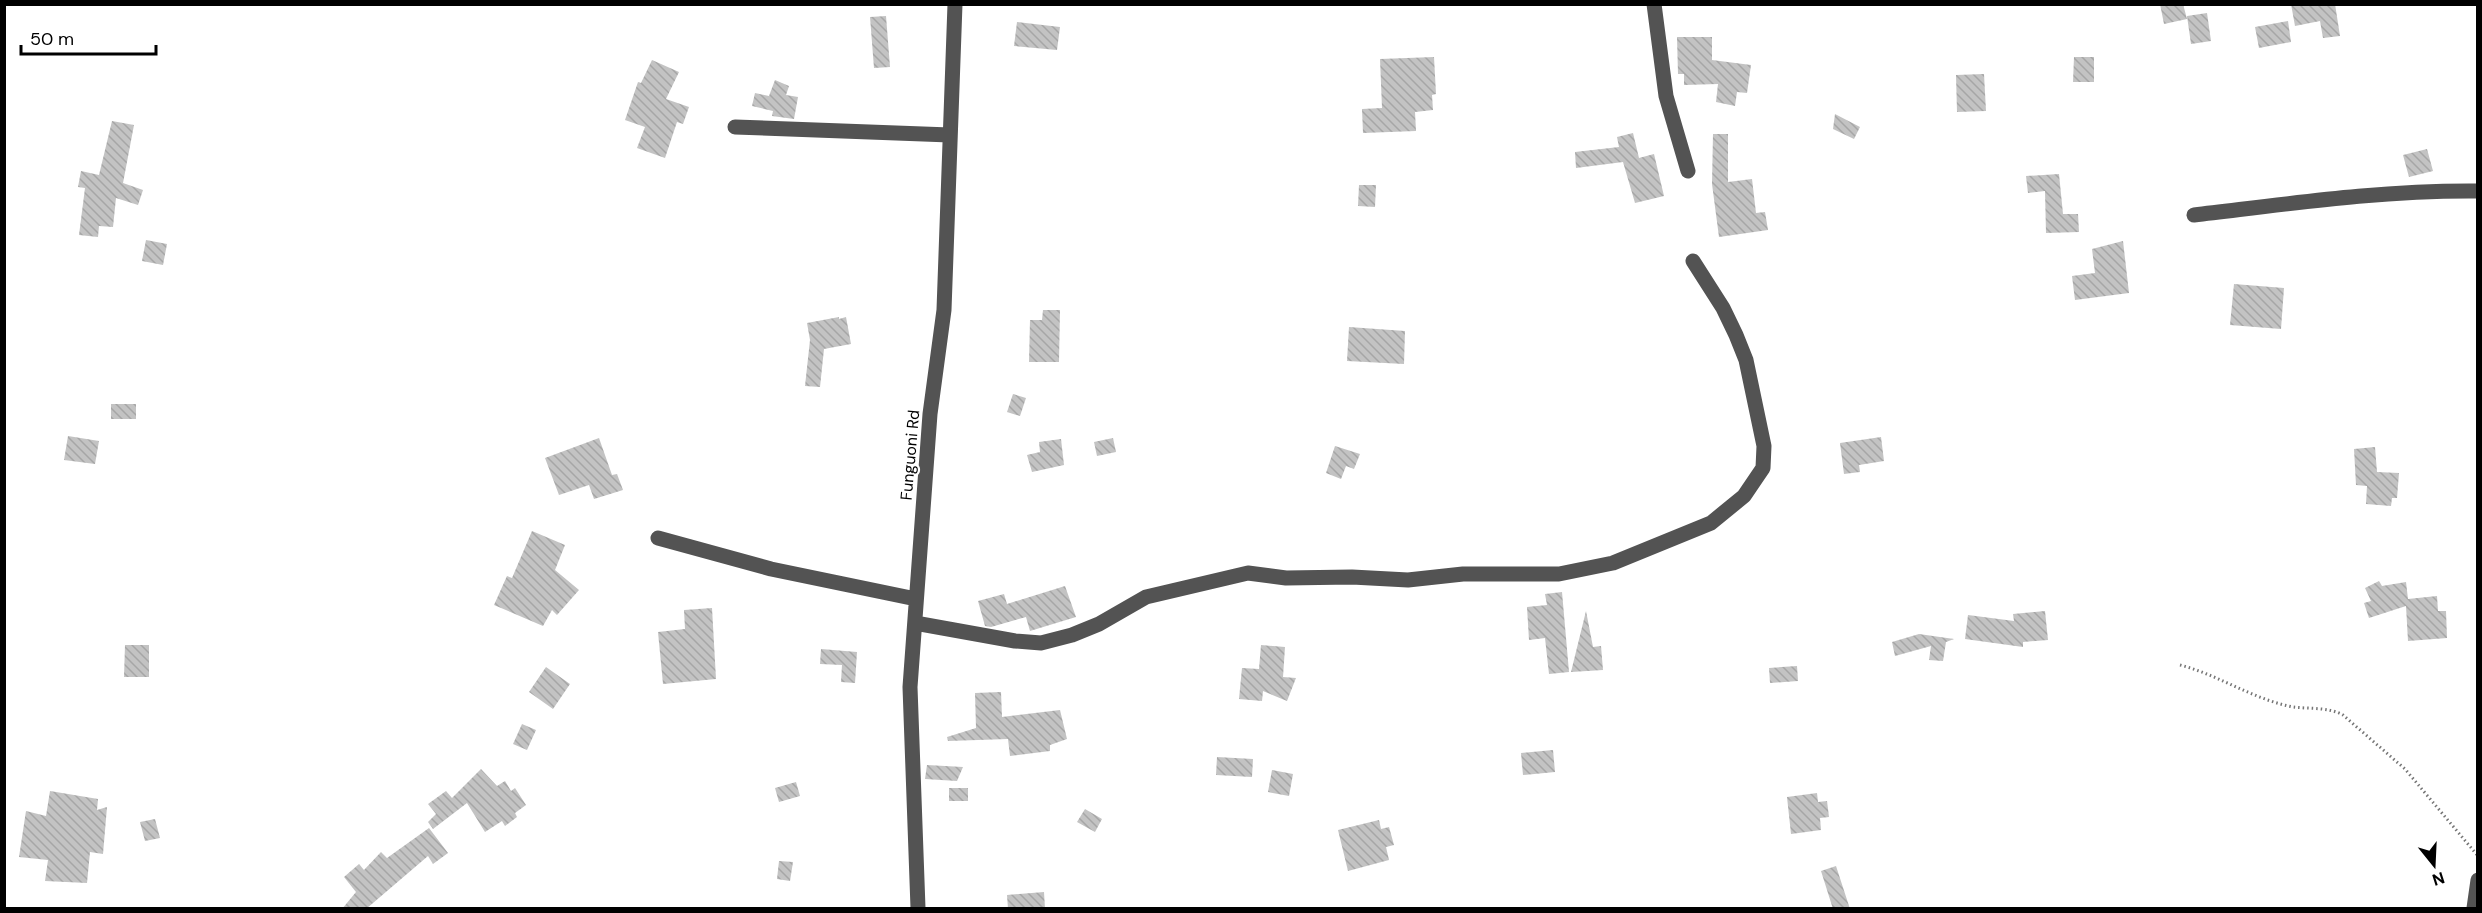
<svg xmlns="http://www.w3.org/2000/svg" width="2482" height="913" font-family="'DM Sans',sans-serif">
	<style>
		.building { fill: url(#building-back-hatch) }
		.lines { fill: none; stroke-linecap: round; stroke-linejoin: round }
		.path { stroke: #757575; stroke-width: 3; stroke-dasharray: 1.5 3; stroke-linecap: butt }
		.minor { stroke: #535353; stroke-width: 15 }
		.labels { text-anchor: middle; dominant-baseline: central; stroke-width: 4.5; stroke-linejoin: round; paint-order: stroke }
		.street-label { font-size: 16px; fill: #000; stroke: #fff }
	</style>
	<defs>
		<pattern id="building-back-hatch" width="6" height="6" patternUnits="userSpaceOnUse" patternTransform="scale(1.5)"><rect width="6" height="6" fill="#c3c3c3"/><path d="M-1 5l2 2M0 0l6 6M5-1l2 2" fill="none" stroke="#a6a6a6"/></pattern>
	</defs>
	<rect width="100%" height="100%" fill="#fff"/>
	<path class="building" d="M2160 4H2183L2187 19 2164 24Z
		M2291 4H2335L2340 36 2323 38 2320 21 2295 26Z
		M2207 13 2211 41 2191 44 2187 16Z
		M886 16 890 67 874 68 870 17Z
		M2288 21 2291 42 2259 48 2255 27Z
		M1017 22 1060 27 1057 50 1014 46Z
		M1677 37H1712V60L1751 65 1747 93 1737 92 1735 106 1716 102 1718 84 1684 85V74H1678Z
		M1434 57 1436 94 1432 95 1433 110 1415 112 1416 131 1363 133 1362 109 1382 108 1380 59Z
		M2074 57H2094V82H2073Z
		M652 60 679 72 666 99 689 107 683 124 677 122 665 158 637 148 645 127 625 120 638 82 641 83Z
		M1984 74 1986 111 1957 112 1956 75Z
		M775 80 789 86 786 95 798 97 794 119 772 116 773 111 752 106 755 93 769 96Z
		M1835 114 1860 127 1854 139 1833 129Z
		M112 121 134 125 123 183 143 190 138 205 116 198 113 227 99 226 98 237 79 235 85 188 78 187 81 171 99 175Z
		M1633 133 1639 158 1654 154 1664 196 1635 203 1623 162 1576 168 1575 152 1619 147 1617 137Z
		M1713 134H1728V182L1752 179 1756 213 1765 212 1768 230 1719 237 1712 184Z
		M2427 149 2433 171 2409 177 2403 155Z
		M2059 174 2063 214H2078L2079 232 2046 233 2045 191 2028 193 2026 176Z
		M1359 185H1376L1375 207 1358 206Z
		M146 240 167 244 163 265 142 261Z
		M2123 241 2129 293 2075 300 2072 276 2095 273 2092 249Z
		M2234 284 2284 288 2281 329 2230 325Z
		M1043 310H1060L1059 362H1029L1030 320H1042Z
		M839 317V319L846 317 851 344 824 349 820 387 805 386 810 340 807 323Z
		M1349 327 1405 331 1404 364 1347 361Z
		M1013 394 1026 398 1020 416 1007 412Z
		M111 404H136V419H111Z
		M68 436 99 441 95 464 64 460Z
		M1881 437 1884 461 1859 465 1860 472 1844 474 1840 443Z
		M599 438 612 475 617 474 623 490 594 499 589 485 559 495 545 458Z
		M1113 438 1116 452 1097 456 1094 442Z
		M1061 439 1064 465 1032 472 1027 455 1040 452 1039 442Z
		M1335 446 1360 454 1354 469 1346 466 1341 479 1326 473Z
		M2375 447 2377 472 2399 473 2397 498H2392L2391 506 2366 504 2367 486 2356 485 2354 449Z
		M532 531 565 545 555 570 579 590 557 615 552 610 543 626 494 605 507 576 512 578Z
		M2379 581 2382 586 2406 582 2408 599 2437 596 2438 611H2446L2447 638 2408 641 2406 606 2369 618 2364 603 2371 601 2365 588Z
		M1065 586 1076 617 1030 631 1026 617 991 627 985 626 978 601 1004 594 1007 604Z
		M1562 592 1569 672 1549 674 1545 638 1529 640 1527 607 1547 605 1545 594Z
		M712 608 716 679 663 684 658 632 685 629 684 610Z
		M1586 611 1593 647 1601 646 1603 670 1571 672Z
		M2045 611 2048 640 2023 642V647L1965 639 1968 615 2014 621 2013 614Z
		M1919 634 1954 639 1946 642 1943 661 1929 660 1931 646 1895 656 1892 642Z
		M125 645H149V677H124Z
		M1261 645 1285 647 1283 677 1296 678 1287 701 1263 691 1262 701 1239 699 1242 668 1259 669Z
		M821 649 857 652 855 683 841 682 842 665 820 664Z
		M1797 666 1798 681 1770 683 1769 668Z
		M546 667 570 684 553 709 529 692Z
		M1001 692 1002 717 1060 710 1067 739 1050 745V751L1010 756 1008 739 948 741 947 737 976 728 975 693Z
		M522 724 536 730 527 750 513 744Z
		M1553 750 1555 772 1523 775 1521 753Z
		M1217 757 1253 759 1252 777 1216 775Z
		M927 765 963 767 957 781 925 779Z
		M481 769 497 786 505 781 511 791 515 788 526 805 515 813 517 817 505 826 502 821 485 832 467 803 433 829 428 822 436 814 428 804 446 791 452 798Z
		M1272 770 1293 774 1289 796 1268 792Z
		M796 782 800 796 779 802 775 788Z
		M949 788H968V801H949Z
		M50 791 98 799 97 810 107 807 103 854 90 852 87 883 45 881 48 860 19 857 26 811 46 816Z
		M1817 793 1818 802 1827 801 1829 817 1820 818 1821 830 1791 834 1787 797Z
		M1085 809 1102 819 1095 832 1077 822Z
		M155 819 160 838 145 841 140 822Z
		M1379 820 1381 829 1389 827 1394 845 1386 847 1389 860 1348 871 1338 830Z
		M429 828 448 853 433 864 428 856 366 909H342L356 892 344 877 359 864 364 870 381 852 387 858Z
		M779 861 793 862 790 881 777 879Z
		M1836 866 1850 909H1833L1821 871Z
		M1044 892 1045 909H1008L1007 895Z"/>
	<g class="lines">
		<path class="path" d="M2180 665C2219 675 2252 699 2293 707 2309 709 2329 707 2343 715L2405 769 2478 856"/>
		<path class="minor" d="M1654 4 1666 96 1688 171
			M735 127 950 135
			M2194 215C2288 204 2383 190 2478 191
			M658 538 771 569 916 599
			M915 623 1015 641 1041 643 1072 635 1099 624 1146 597 1248 573 1286 578 1352 577 1408 580 1463 574H1559L1613 563 1711 523 1744 496 1763 468 1764 446 1746 360 1736 335 1723 308 1693 261
			M918 908 910 687 930 414 944 310 955 4
			M2474 908 2478 880"/>
	</g>
	<g class="labels">
		<g class="street-label">
			<text transform="translate(910 455) rotate(-85)">Funguoni Rd</text>
		</g>
	</g>
	<rect width="2482" height="913" fill="none" stroke="#000000" stroke-width="12"/>
	<g transform="translate(2434 865) rotate(162)" stroke="#ffffff" stroke-width="4.5" paint-order="stroke">
	<path d="M0-4.5L10 22L0 15L-10 22Z" fill="#000000"/>
	<text y="-9" font-size="16" font-weight="bold" text-anchor="middle" fill="#000000">N</text>
	</g>
	<path d="M21 45v9h135v-9" fill="none" stroke="#000000" stroke-width="3"/>
	<text x="30" y="45" font-size="18" fill="#000000" stroke="#ffffff" stroke-width="4.5" paint-order="stroke">50 m</text>
</svg>
